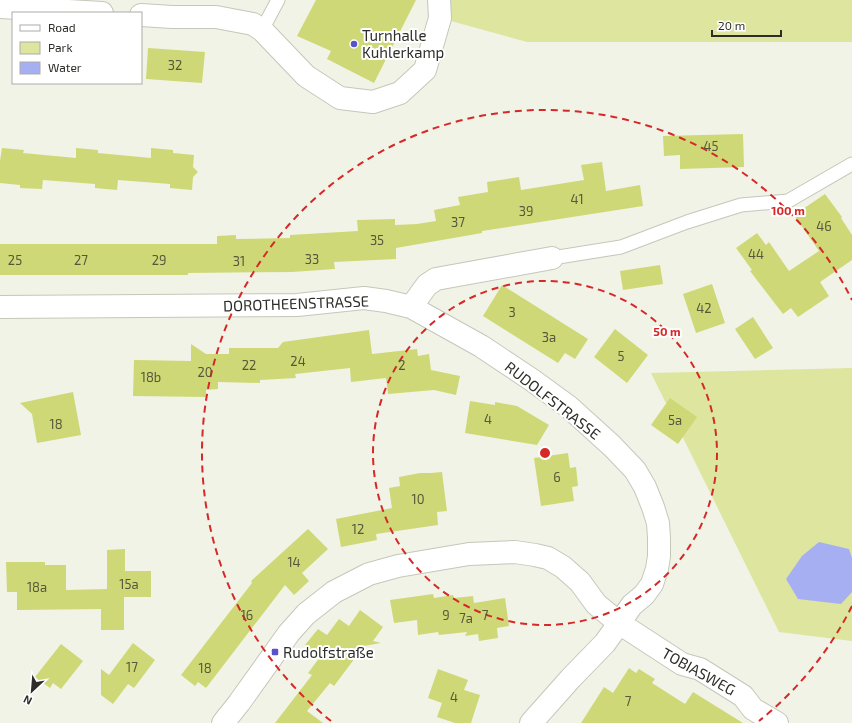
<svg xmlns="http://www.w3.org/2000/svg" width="852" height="723" font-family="'Exo 2',sans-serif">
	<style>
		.green { fill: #dde59e }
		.water { fill: #a7aff3 }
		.building { fill: #cfd876 }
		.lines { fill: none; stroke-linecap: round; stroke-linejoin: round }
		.service-casing { stroke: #c5c7ba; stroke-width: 15 }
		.minor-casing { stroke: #c5c7ba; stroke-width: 24 }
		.service { stroke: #fff; stroke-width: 13 }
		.minor { stroke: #fff; stroke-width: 22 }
		.ring { fill: none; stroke: #d62828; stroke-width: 2; stroke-dasharray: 7 5 }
		.poi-dot { fill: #5654cb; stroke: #fff; stroke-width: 1.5 }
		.labels { text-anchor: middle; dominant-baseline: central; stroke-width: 4; stroke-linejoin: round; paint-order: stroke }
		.number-label { font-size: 13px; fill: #56583c }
		.poi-label { font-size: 15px; fill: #2d2d29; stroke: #fff; text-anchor: start }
		.street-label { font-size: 15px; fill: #2d2d29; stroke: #fff }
		.centre { fill: #d62828; stroke: #fff; stroke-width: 2 }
		.ring-label { font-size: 12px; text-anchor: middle; font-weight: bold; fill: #d62828; stroke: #fff; stroke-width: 4; stroke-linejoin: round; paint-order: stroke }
	</style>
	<rect width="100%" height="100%" fill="#f1f3e6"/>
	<path class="green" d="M439 0H852V42H527L440 18Z
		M852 368V641L779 632 651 373Z"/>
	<path class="water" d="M819 542 849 549 852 558V592L841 604 798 599 786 579 802 556Z"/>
	<path class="building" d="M316 0H416L374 83 327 59 331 51 297 36Z
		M148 48 205 52 202 83 146 79Z
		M743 134 744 167 680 169V155L664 156 663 136Z
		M2 148 24 150 23 153 76 158V148L98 150V153L151 158V148L173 150V153L194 155 193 167 198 172 193 177 192 190 170 188V184L118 180 117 190 95 188V184L43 180 42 189 20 188V185L0 183V161Z
		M602 162 606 191 640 185 643 206 482 231V233L396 248V259L334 262 335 269 292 272 188 273V275H0V244H217V236L236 235V239L290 238V235L358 231 357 220 395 219V225L417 224 436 221 434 210 460 205 458 197 488 192 487 182 519 177 521 190 584 180 581 165Z
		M825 194 842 217 841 218 852 235V260L820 282 829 296 798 317 791 308 783 314 750 271 752 270 736 248 757 233 766 245 769 242 789 271 819 251 794 215Z
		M660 265 663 284 623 290 620 271Z
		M712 284 725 323 696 333 683 294Z
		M502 285 588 339 575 359 565 353 558 363 483 316Z
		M753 317 773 348 755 359 735 329Z
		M615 329 648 355 627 383 594 357Z
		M369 330 372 354 417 349 418 356 429 354 431 370 460 376 456 395 434 390 388 394 386 378 351 382 350 368 295 374 296 378 260 380V383L218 382V389L206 390V397L133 396 134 360 191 361V344L206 354H229V348H278L283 342Z
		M73 392 81 435 37 443 32 414 20 403Z
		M670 398 697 417 678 444 651 425Z
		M470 401 495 405V402L517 406 549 425 537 445 465 433Z
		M568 453 570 468 576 467 578 486 572 487 574 501 541 506 534 458Z
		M442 472 447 511 437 512 438 525 376 534 377 540 341 547 336 519 392 508 389 488 400 486 399 477 420 473H431Z
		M308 529 328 549 302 573 309 581 294 595 285 585 206 688 198 682 195 686 181 675 252 583 251 581Z
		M125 549V571H151V597H124V630H101V609L17 610V592H7L6 562H45V565H66V590L107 589V550Z
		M433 594 434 598 453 595 454 598 473 596 474 603 505 598 509 626 497 628 498 638 479 641 478 634 465 636 467 632 439 635 438 632 418 635 417 620 394 623 390 600Z
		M360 610 383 627 373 641 381 643 364 646 334 686 330 683 307 711 323 723H275L312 675 308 673 320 657 305 645 318 629 327 635 339 619 349 626Z
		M133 643 155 660 134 688 128 684 113 704 101 695V669L109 675Z
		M61 644 83 661 61 689 53 683 50 688 35 677Z
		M629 668 636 673 639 669 655 679 652 683 685 704 693 692 743 723H581L604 687 613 693Z
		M438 669 468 680 464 690 480 695 471 723H455L437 717 442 703 428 698Z"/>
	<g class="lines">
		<g class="service-casing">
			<path id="service" d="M262 30 278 0
				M552 258 621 247 687 222 741 205 788 201 852 164"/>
		</g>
		<g class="minor-casing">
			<path id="minor" d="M0 7 102 13
				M141 15 172 17H216L253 24 262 30 306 76 340 98 373 102 400 93 425 70 440 18 439 0
				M0 307 297 305 364 298 386 301 411 307 481 346 532 380 569 407 612 446 635 470 645 487 653 507 658 523 659 538V556L657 569 652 584 644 595 632 605 605 643 571 678 531 723
				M411 307 427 285 436 279 552 258
				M223 723 239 703 289 633 306 614 334 592 369 574 398 566 469 554 515 552 535 555 548 558 563 567 580 582 596 604 619 623 682 664 700 669 743 696 753 709 777 723"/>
		</g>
		<use href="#service" class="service"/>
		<use href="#minor" class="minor"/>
	</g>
	<g class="ring">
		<circle cx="545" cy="453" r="172"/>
		<path d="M852 606A343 343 0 0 1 759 721M331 721A343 343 0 1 1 852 300"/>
	</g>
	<g class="poi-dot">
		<circle cx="354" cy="44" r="4"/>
		<rect x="271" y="648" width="8" height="8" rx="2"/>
	</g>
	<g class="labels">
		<g class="number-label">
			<text x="175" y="65">32</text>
			<text x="711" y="146">45</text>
			<text x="577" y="199">41</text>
			<text x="526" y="211">39</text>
			<text x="458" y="222">37</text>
			<text x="824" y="226">46</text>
			<text x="377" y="240">35</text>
			<text x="756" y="254">44</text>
			<text x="312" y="259">33</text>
			<text x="15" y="260">25</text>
			<text x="81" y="260">27</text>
			<text x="159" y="260">29</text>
			<text x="239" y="261">31</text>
			<text x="704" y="308">42</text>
			<text x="512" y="312">3</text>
			<text x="549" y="337">3a</text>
			<text x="621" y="356">5</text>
			<text x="298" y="361">24</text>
			<text x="249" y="365">22</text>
			<text x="402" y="365">2</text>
			<text x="205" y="372">20</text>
			<text x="151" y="377">18b</text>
			<text x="488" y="419">4</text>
			<text x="675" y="420">5a</text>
			<text x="56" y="424">18</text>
			<text x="557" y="477">6</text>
			<text x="418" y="499">10</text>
			<text x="358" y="529">12</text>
			<text x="294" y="562">14</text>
			<text x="129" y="584">15a</text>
			<text x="37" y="587">18a</text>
			<text x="247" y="615">16</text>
			<text x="446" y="615">9</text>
			<text x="485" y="615">7</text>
			<text x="466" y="618">7a</text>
			<text x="132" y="667">17</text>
			<text x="205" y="668">18</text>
			<text x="454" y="697">4</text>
			<text x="628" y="701">7</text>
		</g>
		<g class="poi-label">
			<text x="362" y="35">Turnhalle<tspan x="362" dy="17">Kuhlerkamp</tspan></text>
			<text x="283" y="652">Rudolfstraße</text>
		</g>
		<g class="street-label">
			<text transform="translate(296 303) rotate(-2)">DOROTHEENSTRASSE</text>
			<text transform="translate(553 400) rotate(38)">RUDOLFSTRASSE</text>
			<text transform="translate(699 671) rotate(29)">TOBIASWEG</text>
		</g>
	</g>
	<circle cx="545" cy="453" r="6" class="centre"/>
	<g class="ring-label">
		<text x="788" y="215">100 m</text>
		<text x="667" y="336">50 m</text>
	</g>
	<rect x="12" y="12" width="130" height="72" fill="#ffffff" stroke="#ababa9"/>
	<rect x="20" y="25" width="20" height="6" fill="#ffffff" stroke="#ababa9"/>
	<text x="48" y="32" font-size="12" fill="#2d2d29">Road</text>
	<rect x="20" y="42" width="20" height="12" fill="#dde59e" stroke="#ababa9"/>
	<text x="48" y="52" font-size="12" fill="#2d2d29">Park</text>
	<rect x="20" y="62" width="20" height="12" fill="#a7aff3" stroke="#ababa9"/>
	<text x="48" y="72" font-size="12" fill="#2d2d29">Water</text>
	<g transform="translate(32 691) rotate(206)" stroke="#ffffff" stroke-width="3" paint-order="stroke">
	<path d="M0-3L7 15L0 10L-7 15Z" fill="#2d2d29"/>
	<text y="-6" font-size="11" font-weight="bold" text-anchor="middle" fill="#2d2d29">N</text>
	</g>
	<path d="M712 30v6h69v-6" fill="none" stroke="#2d2d29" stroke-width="2"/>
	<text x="718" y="30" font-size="12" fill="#2d2d29" stroke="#ffffff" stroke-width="3" paint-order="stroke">20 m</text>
</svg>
